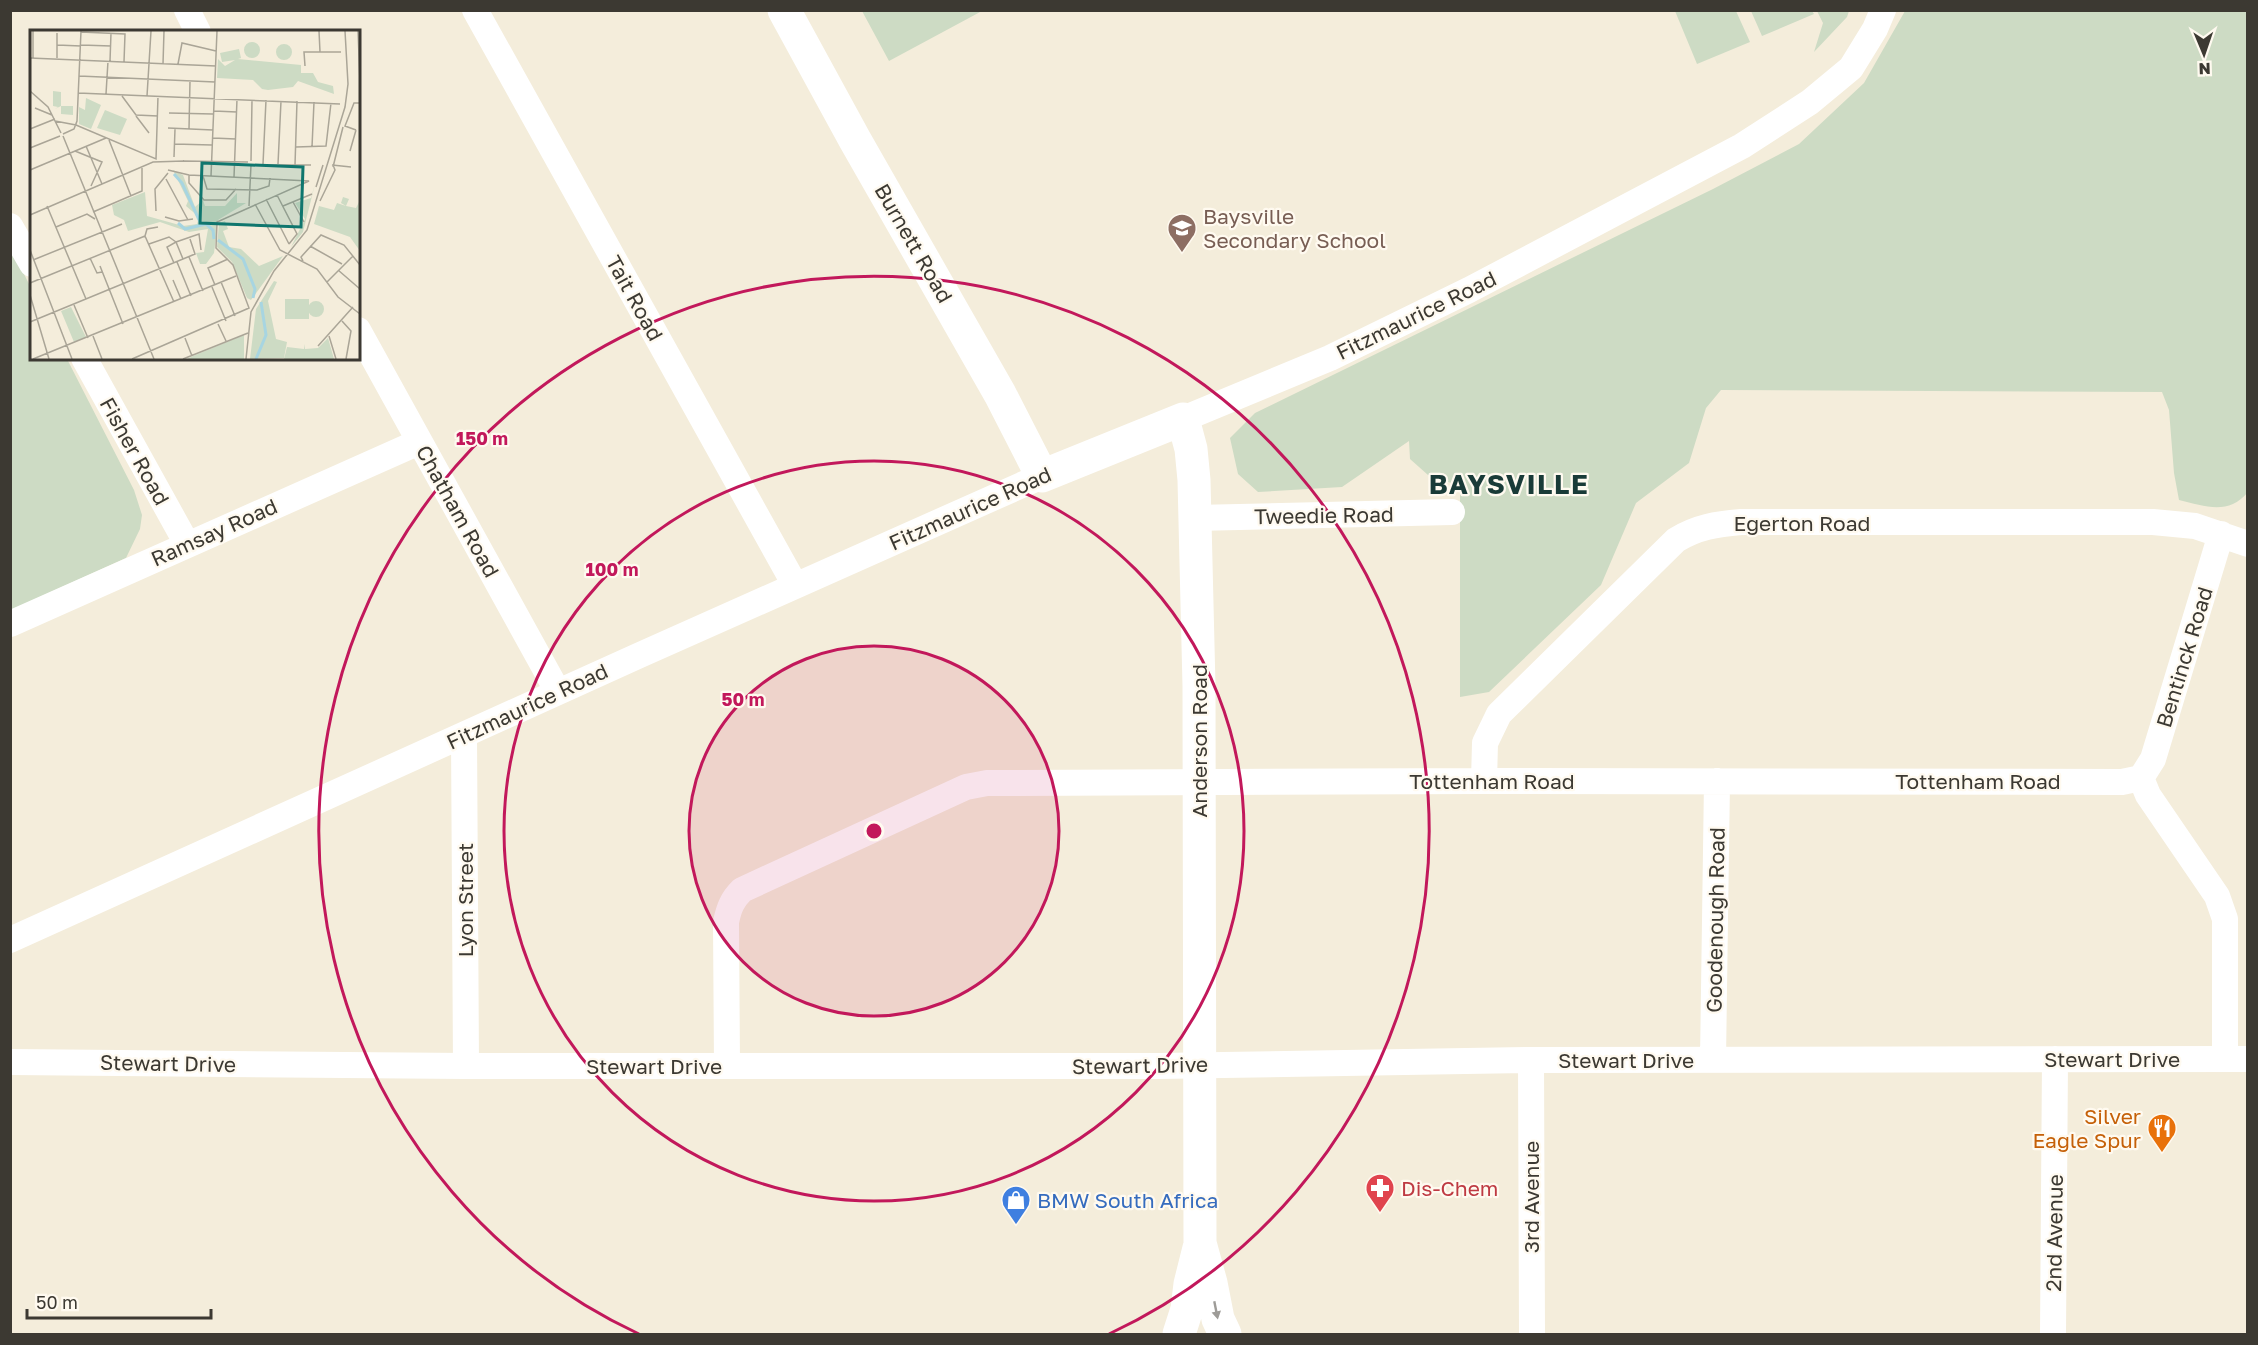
<svg xmlns="http://www.w3.org/2000/svg" width="2258" height="1345" font-family="'Golos Text',sans-serif">
	<style>
		.green { fill: #cddbc4 }
		.lines { fill: none; stroke-linecap: round; stroke-linejoin: round }
		.street { stroke: #fff; stroke-width: 26 }
		.secondary { stroke: #fff; stroke-width: 33 }
		.oneway { fill: #9e9c98 }
		.ring { fill: none; stroke: #c2185b; stroke-width: 3 }
		.labels { text-anchor: middle; dominant-baseline: central; stroke-width: 4.5; stroke-linejoin: round; paint-order: stroke }
		.education-label { font-size: 21px; fill: #785e54; stroke: #fffaf0; text-anchor: start }
		.street-label { font-size: 21px; fill: #3c3932; stroke: #fffaf0 }
		.food-label { font-size: 21px; fill: #c56008; stroke: #fffaf0; text-anchor: end }
		.health-label { font-size: 21px; fill: #be3a42; stroke: #fffaf0; text-anchor: start }
		.shop-label { font-size: 21px; fill: #366cbe; stroke: #fffaf0; text-anchor: start }
		.district-label { font-size: 27px; font-weight: bold; letter-spacing: 1.5px; fill: #193b38; stroke: #fffaf0 }
		.inset-river { fill: none; stroke: #a7d5e1; stroke-width: 3 }
		.inset-road { fill: none; stroke: #aaa597; stroke-width: 1.5 }
		.view { fill: #0f766e; fill-opacity: 0.15; stroke: #0f766e; stroke-width: 3 }
		.inset-edge { fill: none; stroke: #3c3932; stroke-width: 3 }
		.centre { fill: #c2185b; stroke: #fffaf0; stroke-width: 3 }
		.ring-label { font-size: 18px; text-anchor: middle; font-weight: bold; fill: #c2185b; stroke: #fffaf0; stroke-width: 4.5; stroke-linejoin: round; paint-order: stroke }
	</style>
	<rect width="100%" height="100%" fill="#f4eddb"/>
	<path class="green" d="M862 11H982L889 61Z
		M1675 11H1736L1750 42 1697 64Z
		M1751 11H1812L1814 14 1762 36Z
		M1817 11H1849L1847 17 1814 52 1823 23Z
		M1905 11H2247L2248 492C2228 516 2205 506 2179 500L2174 473 2169 410 2162 392 1721 390 1706 408 1689 463 1636 503 1601 585 1489 692 1460 697V486L1428 475 1410 459 1409 441 1342 487 1258 492 1238 474 1230 438 1255 413 1713 189 1799 144 1864 83Z
		M10 246 31 288 32 358 67 359 134 490 142 515 140 529 126 558 11 610Z"/>
	<g class="lines">
		<path class="street" d="M187 10 198 32
			M475 10 795 585
			M10 226 32 264
			M358 330 558 692
			M84 358 187 544
			M1183 419 1330 358 1469 290 1742 146 1810 102 1851 68 1875 29 1883 10
			M1195 518 1452 512
			M10 624 419 442
			M464 735 466 1066
			M2141 778 2153 759 2221 534
			M1484 781 1485 743 1499 714 1676 540C1697 527 1717 524 1741 522H2153L2195 526 2248 544
			M10 940 640 655 1042 476
			M1531 1060 1532 1334
			M1713 1060 1717 781
			M10 1062 466 1066H1158L1531 1060 2248 1059
			M727 1066 726 922C729 908 732 900 742 890L966 787 987 783 1484 781 2122 782 2141 778 2148 795 2217 896 2225 919V1058
			M2053 1334 2055 1059"/>
		<path class="secondary" d="M784 10 855 140 1000 394 1042 476 1183 419 1191 449 1194 480 1199 686 1200 1243 1211 1283 1218 1319 1225 1334
			M1179 1334 1187 1309 1190 1284 1199 1248"/>
	</g>
	<defs><path id="oneway-solid" d="M-6-.8H1V-3.2L6.5 0L1 3.2V.8H-6Z" transform="scale(1.5)"/></defs>
	<use class="oneway" href="#oneway-solid" transform="translate(1216 1310) rotate(79)"/>
	<circle cx="874" cy="831" r="185" fill="#c2185b" fill-opacity=".12"/>
	<g class="ring">
		<circle cx="874" cy="831" r="185"/>
		<circle cx="874" cy="831" r="370"/>
		<path d="M639 1334A555 555 0 1 1 1109 1334"/>
	</g>
	<defs>
		<g id="school-pin" transform="scale(1.5)"><path d="M0 17L-7.5 6A9.5 9.5 0 1 1 7.5 6Z" fill="#8d6e63" stroke="#fffaf0"/><path d="M0-5L7-2L0 1L-7-2ZM-4 1L0 2.5L4 1V4Q0 6-4 4Z" fill="#fff"/></g>
		<g id="restaurant-pin" transform="scale(1.5)"><path d="M0 17L-7.5 6A9.5 9.5 0 1 1 7.5 6Z" fill="#e8710a" stroke="#fffaf0"/><path d="M-5-6h1v4h1v-4h1v4h1v-4h1v5L-1.5 .5V6h-2V.5L-5-1ZM5-6V6H3V1.5H1.5Q1.5-4 5-6Z" fill="#fff"/></g>
		<g id="pharmacy-pin" transform="scale(1.5)"><path d="M0 17L-7.5 6A9.5 9.5 0 1 1 7.5 6Z" fill="#e0444e" stroke="#fffaf0"/><path d="M-2-6h4v4h4v4h-4v4h-4v-4h-4v-4h4Z" fill="#fff"/></g>
		<g id="shop-pin" transform="scale(1.5)"><path d="M0 17L-7.5 6A9.5 9.5 0 1 1 7.5 6Z" fill="#3f7fe0" stroke="#fffaf0"/><path d="M-5-2.5h2.3a2.7 3.5 0 0 1 5.4 0H5L5.5 6h-11ZM-1.5-2.5h3a1.5 2.3 0 0 0-3 0Z" fill="#fff"/></g>
	</defs>
	<g fill-rule="evenodd">
		<use href="#school-pin" x="1182" y="228"/>
		<use href="#restaurant-pin" x="2162" y="1128"/>
		<use href="#pharmacy-pin" x="1380" y="1188"/>
		<use href="#shop-pin" x="1016" y="1200"/>
	</g>
	<g class="labels">
		<g class="education-label">
			<text x="1203" y="216">Baysville<tspan x="1203" dy="24">Secondary School</tspan></text>
		</g>
		<g class="street-label">
			<text transform="translate(914 243) rotate(60)">Burnett Road</text>
			<text transform="translate(635 298) rotate(61)">Tait Road</text>
			<text transform="translate(1416 315) rotate(-26)">Fitzmaurice Road</text>
			<text transform="translate(135 451) rotate(61)">Fisher Road</text>
			<text transform="translate(970 508) rotate(-24)">Fitzmaurice Road</text>
			<text transform="translate(458 511) rotate(61)">Chatham Road</text>
			<text transform="translate(1324 515) rotate(-1)">Tweedie Road</text>
			<text x="1802" y="523">Egerton Road</text>
			<text transform="translate(214 532) rotate(-24)">Ramsay Road</text>
			<text transform="translate(2184 657) rotate(-73)">Bentinck Road</text>
			<text transform="translate(527 706) rotate(-25)">Fitzmaurice Road</text>
			<text transform="translate(1199 741) rotate(-90)">Anderson Road</text>
			<text x="1492" y="781">Tottenham Road</text>
			<text x="1978" y="781">Tottenham Road</text>
			<text transform="translate(465 900) rotate(-90)">Lyon Street</text>
			<text transform="translate(1715 920) rotate(-89)">Goodenough Road</text>
			<text x="2112" y="1059">Stewart Drive</text>
			<text x="1626" y="1060">Stewart Drive</text>
			<text transform="translate(168 1063) rotate(1)">Stewart Drive</text>
			<text transform="translate(1140 1065) rotate(-1)">Stewart Drive</text>
			<text x="654" y="1066">Stewart Drive</text>
			<text transform="translate(1531 1197) rotate(-90)">3rd Avenue</text>
			<text transform="translate(2054 1233) rotate(-89)">2nd Avenue</text>
		</g>
		<g class="food-label">
			<text x="2141" y="1116">Silver<tspan x="2141" dy="24">Eagle Spur</tspan></text>
		</g>
		<g class="health-label">
			<text x="1401" y="1188">Dis-Chem</text>
		</g>
		<g class="shop-label">
			<text x="1037" y="1200">BMW South Africa</text>
		</g>
		<g class="district-label">
			<text x="1509" y="484">BAYSVILLE</text>
		</g>
	</g>
	<g transform="translate(30 30)">
		<rect width="330" height="330" fill="#f4eddb"/>
		<path d="M214 20a8 8 0 1 1 16 0a8 8 0 1 1-16 0ZM246 22a8 8 0 1 1 16 0a8 8 0 1 1-16 0ZM209 19 211 28 208 29 271 35V43H283L288 52 303 56 304 64 268 51 263 57 238 60 232 59 223 50 187 48 188 29 195 36 205 30 192 32 190 23ZM23 61 31 62V76H43V85L31 84V76L25 79 28 77 23 76ZM56 68 71 75 61 99 49 94V77L55 80ZM75 80 97 89 90 105 67 98ZM143 140 153 145 165 177 173 170 175 176H195L207 163V173H216L188 190 184 223 176 234H170L166 223 174 222 178 199 159 202 130 192 98 201 94 190 84 185 82 175 115 162 117 186 153 196 167 194 169 187 156 176 158 171ZM285 154 273 202 261 217 275 189 265 173 281 168ZM313 167 319 169 316 176 326 178 330 170V221L320 207 284 194 289 176 304 180 307 173 316 176 311 173ZM195 191 198 199 193 201 199 217 211 219 229 236 253 226 221 270 217 268 202 232 187 217 189 193ZM244 251 247 252 238 271 246 309 257 312 254 328 220 329 226 279ZM255 269H279V289H255ZM278 279a8 8 0 1 1 16 0a8 8 0 1 1-16 0ZM41 277 56 307 44 312 31 281ZM214 305V329H157L163 326ZM298 308 304 329H254L257 317 274 319 275 314V319L288 318Z" fill="#cddbc4"/>
		<path class="inset-river" d="M144 144 152 153 171 194M148 193 155 199 176 194 183 200 184 209M188 210 213 229 225 259 223 268M226 329 236 305 231 272"/>
		<path class="inset-road" d="M289 1 290 22M328 1 330 52M51 2 95 4 94 32M27 15 51 16M51 15 81 16M0 28 186 36M3 28V1M27 28V3M80 31 81 3M133 34 134 1M148 34 152 13 186 21M275 36 274 22H311M49 46 185 52M0 61 18 77 31 103M48 63 310 74M76 64 78 31M92 66 106 85 128 86M117 66 121 1M5 78 22 85M184 81 207 82M139 83 183 84M106 86 119 103M25 91 46 95 126 129 128 66M138 98 183 100M0 99 25 89M159 99 160 51M326 100 315 96 324 73H330M33 104 44 99 47 91 51 1M33 106 124 329M183 108 206 109M79 110 101 166M144 114 182 115M56 116 72 154M266 117 296 116 301 73M282 117 284 72M0 118 30 106M45 121 72 132 61 156M320 121 326 100M144 127 145 99M153 131 218 132M221 131 222 70M233 134 236 70M248 134 251 71M221 135H281M265 135 267 71M302 135 321 137M303 137 313 97M0 140 76 108M159 145V153L174 170H196L206 159M173 146 177 159 227 160 239 156 240 148M181 146 187 1M204 147 207 69M136 149 158 190M286 157 293 135M247 165 267 204 259 214M236 169 259 214M290 171 305 140 303 135M263 172 274 192M225 174 250 220 287 239 308 267 330 284M17 176 56 269M219 176 221 135M253 176 282 164M126 181 125 159 138 143M63 182 112 161V138M0 185 123 132 154 131M135 187 149 191 163 189M26 197 57 184 65 189M115 206 144 272M115 206 117 199 128 197M146 212 153 229M119 214 139 207 146 212M280 216 312 234M0 220 42 329M159 227 173 261M60 228 67 243 72 242M3 230 92 194M273 231 271 227 291 205 314 215 330 235M147 232 161 266M144 233 137 217 146 212 169 204 171 220M70 236 93 294M308 240 330 259M143 250 151 269M191 252 205 286M297 252 323 226M0 253 115 206M185 255 178 238 198 229M182 257 196 291M0 265 19 329M44 275 58 308M312 291 321 301 316 329M0 292 165 224 160 209M188 294 196 311M63 306 72 329M299 306 306 329M155 308 162 326M288 316 323 277M3 329 206 246M102 329 219 278 203 235 186 218 187 192 279 151 159 145 138 140M153 329 218 303M216 329 221 282 244 241 277 200 315 77 318 54 315 1"/>
		<path class="view" d="M172 133 273 137 271 197 170 193Z"/>
		<rect width="330" height="330" class="inset-edge"/>
	</g>
	<circle cx="874" cy="831" r="9" class="centre"/>
	<g class="ring-label">
		<text x="482" y="445">150 m</text>
		<text x="612" y="576">100 m</text>
		<text x="743" y="706">50 m</text>
	</g>
	<rect width="2258" height="1345" fill="none" stroke="#3c3932" stroke-width="24"/>
	<g transform="translate(2204 54) rotate(178)" stroke="#fffaf0" stroke-width="4.5" paint-order="stroke">
	<path d="M0-4.5L10 22L0 15L-10 22Z" fill="#3c3932"/>
	<text y="-9" font-size="16" font-weight="bold" text-anchor="middle" fill="#3c3932">N</text>
	</g>
	<path d="M27 1309v9h184v-9" fill="none" stroke="#3c3932" stroke-width="3"/>
	<text x="36" y="1309" font-size="18" fill="#3c3932" stroke="#fffaf0" stroke-width="4.5" paint-order="stroke">50 m</text>
</svg>
